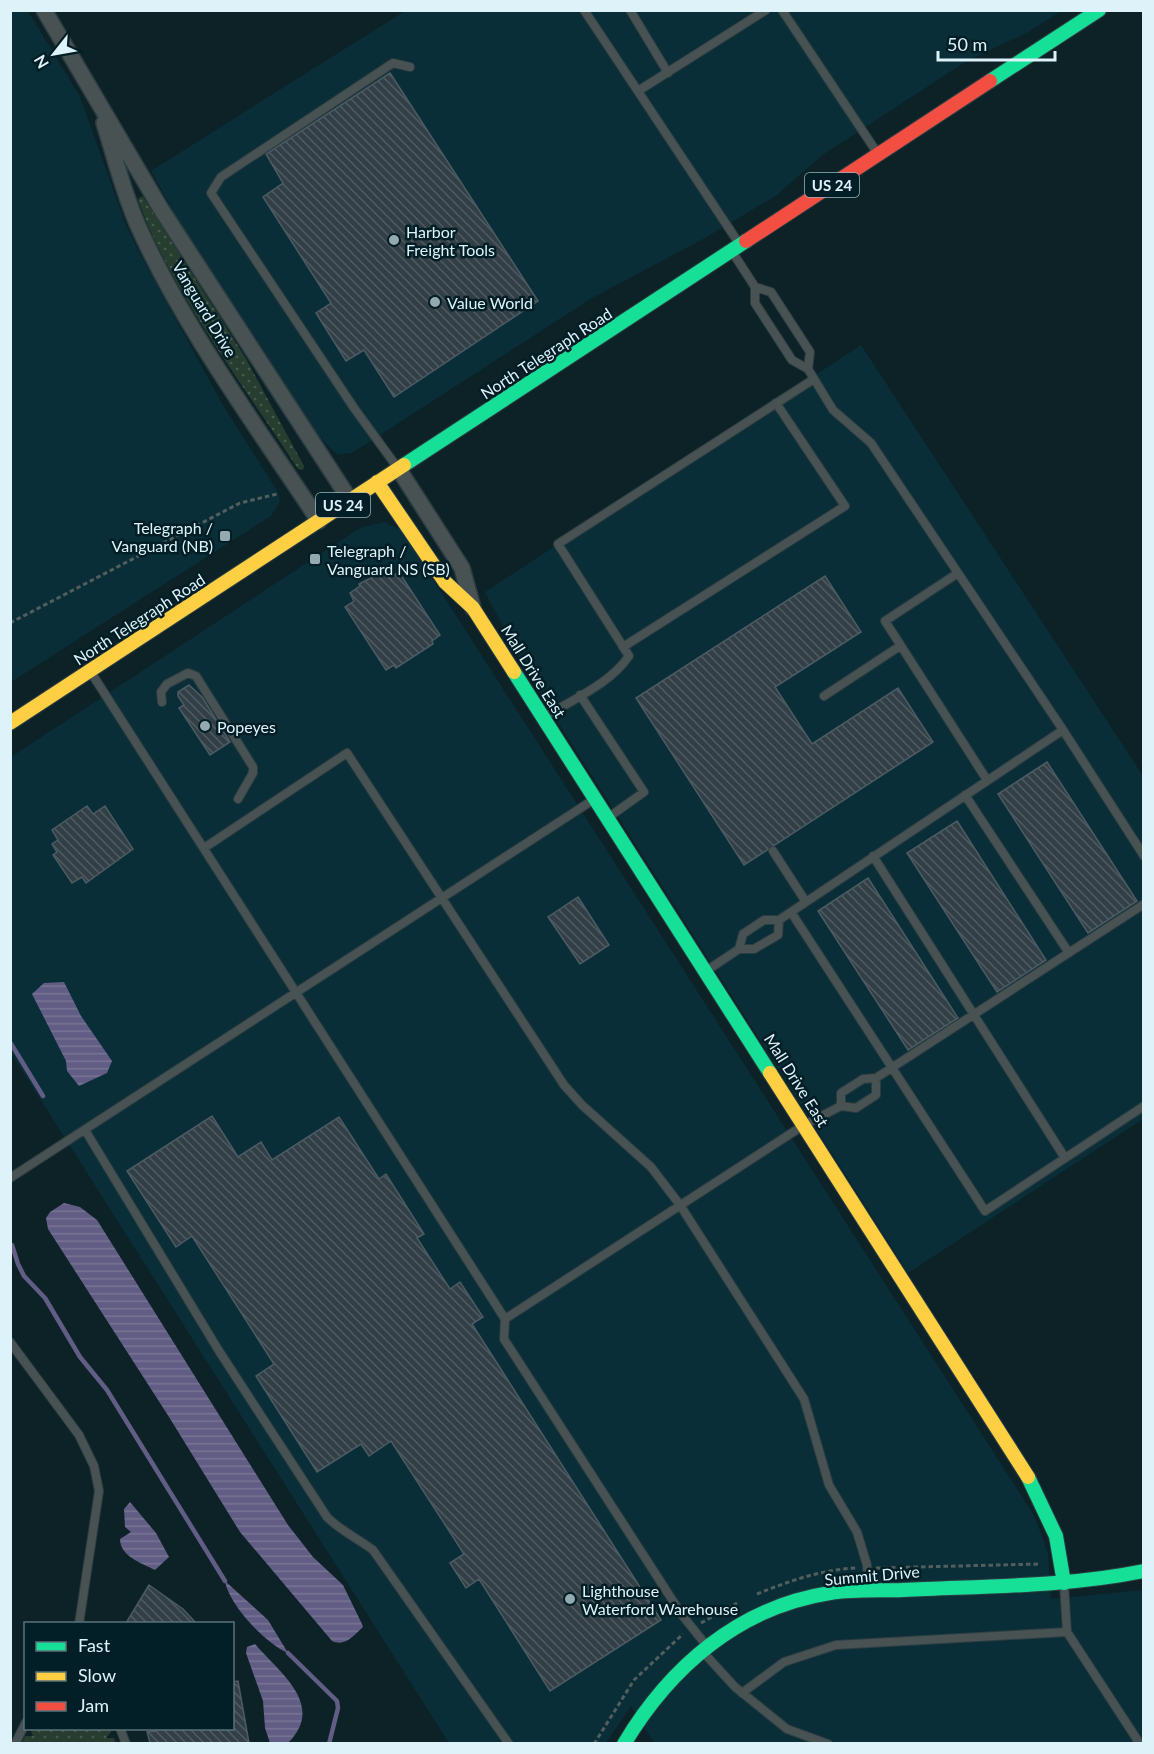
<svg xmlns="http://www.w3.org/2000/svg" width="1154" height="1754" font-family="Lato,sans-serif">
	<style>
		.built { fill: #092e37 }
		.grass { fill: url(#grass-dots) }
		.water { fill: url(#water-rules) }
		.lines { fill: none; stroke-linecap: round; stroke-linejoin: round }
		.stream { stroke: #615d84; stroke-width: 4.5 }
		.building { fill: url(#building-back-hatch); stroke: #4d5b63; stroke-width: 1.5 }
		.lane-casing { stroke: #2c3d42; stroke-width: 10 }
		.street-casing { stroke: #2c3d42; stroke-width: 18 }
		.fast-casing { stroke: #2c3d42; stroke-width: 16 }
		.slow-casing { stroke: #2c3d42; stroke-width: 16 }
		.jam-casing { stroke: #2c3d42; stroke-width: 16 }
		.path { stroke: #525e5e; stroke-width: 3; stroke-dasharray: 4.5 3; stroke-linecap: butt }
		.lane { stroke: #485252; stroke-width: 8 }
		.street { stroke: #485252; stroke-width: 15 }
		.fast { stroke: #16e098; stroke-width: 14 }
		.slow { stroke: #ffcf43; stroke-width: 14 }
		.jam { stroke: #f24e42; stroke-width: 14 }
		.poi-dot { fill: #94a9b0; stroke: #021e26; stroke-width: 2 }
		.labels { text-anchor: middle; dominant-baseline: central; stroke-width: 5; stroke-linejoin: round; paint-order: stroke }
		.shield { fill: #021e26; stroke: #9cb2ba; stroke-width: 1.5 }
		.shield-label { font-size: 15px; font-weight: bold; fill: #def2f9 }
		.poi-label { font-size: 16px; fill: #def2f9; stroke: #021e26; text-anchor: start }
		.street-label { font-size: 16px; fill: #def2f9; stroke: #021e26 }
	</style>
	<defs>
		<pattern id="grass-dots" width="8" height="8" patternUnits="userSpaceOnUse" patternTransform="scale(1.5)"><rect width="8" height="8" fill="#263d2f"/><path d="M2 2h.1M6 6h.1" fill="none" stroke="#455a4e" stroke-width="1.8" stroke-linecap="round"/></pattern>
		<pattern id="water-rules" width="6" height="5" patternUnits="userSpaceOnUse" patternTransform="scale(1.5)"><rect width="6" height="5" fill="#615d84"/><path d="M0 2.5h6" fill="none" stroke="#777596"/></pattern>
		<pattern id="building-back-hatch" width="6" height="6" patternUnits="userSpaceOnUse" patternTransform="scale(1.5)"><rect width="6" height="6" fill="#323f46"/><path d="M-1 5l2 2M0 0l6 6M5-1l2 2" fill="none" stroke="#4f5b61"/></pattern>
	</defs>
	<rect width="100%" height="100%" fill="#0c2227"/>
	<path class="built" d="M28 11 80 97 126 225 138 250 224 407 278 492 280 501 271 516 11 682 10 11Z
		M405 11H1061L1028 32 965 62 821 156 777 195 705 238 592 298 352 453 337 455 319 436 176 216 151 171Z
		M861 345 1143 776V1119L908 1273 531 680 485 592Z
		M384 522 401 530 1035 1517 1048 1553 1051 1599 1143 1590V1743H654L631 1706 606 1743H449L11 1053V757L360 528Z"/>
	<path class="grass" d="M140 197H143L245 357 304 466 303 470 298 469C244 386 172 293 138 200Z
		M30 1728 109 1729 111 1732 106 1738H114L116 1743H22L25 1736H33Z"/>
	<path class="water" d="M64 982 81 1016 112 1061 107 1073 79 1086 67 1071 66 1061 32 994 44 983Z
		M64 1203 80 1207 97 1220 288 1525 313 1557 343 1585 362 1624 363 1627C353 1636 345 1647 332 1641L240 1532 169 1417 48 1229 46 1218 50 1212Z
		M130 1502 156 1533 169 1557 155 1570C141 1563 120 1556 120 1539L131 1532 125 1527 124 1509Z
		M225 1581 268 1620 288 1653C266 1644 229 1605 225 1581Z
		M255 1644C280 1673 326 1705 288 1743H270L265 1728 263 1701 246 1653 247 1647Z"/>
	<g class="lines">
		<path class="stream" d="M10 1042 43 1096
			M12 1245 18 1264 24 1276 45 1298 80 1357 107 1390 225 1581
			M288 1653 337 1701 338 1708 329 1744"/>
	</g>
	<path class="building" d="M390 73 538 301 394 397 364 350 346 361 316 313 331 303 263 197 283 183 266 154Z
		M384 571 389 578 399 572 440 635 432 641 433 644 396 668 394 665 386 670 345 607 354 601 350 593 360 586 359 584Z
		M825 576 861 632 775 687 812 744 898 688 933 742 744 865 636 698Z
		M189 685 202 697 230 742 210 755 179 708 184 705 178 696V692Z
		M1047 762 1137 901 1088 933 998 794Z
		M87 806 93 814 105 806 133 849 86 883 82 877 72 883 53 855 57 852 52 844 58 840 52 830Z
		M957 821 1046 960 997 992 907 853Z
		M868 878 958 1018 908 1050 818 911Z
		M578 897 609 945 580 964 548 917Z
		M212 1116 238 1157 261 1142 272 1160 339 1117 379 1179 386 1174 424 1234 417 1238 450 1289 460 1282 483 1317 472 1324 661 1620 550 1691 479 1579 466 1588 450 1563 464 1554 391 1441 369 1456 361 1444 317 1472 256 1376 274 1364 192 1236 176 1247 127 1171Z
		M149 1585 183 1609 196 1623H126Z
		M238 1681 249 1743H150L147 1732 155 1731 154 1728H232V1682Z"/>
	<g class="lines">
		<g class="lane-casing">
			<path id="lane" d="M584 10 738 242
				M630 10 668 73
				M782 10 876 151
				M638 91 766 10
				M733 253 755 287V303L792 360 808 369 833 410 871 443 1063 730
				M755 287 771 292 810 352 808 369
				M397 467 354 408 211 193 221 177 393 63 410 67
				M958 573 885 621 987 780
				M623 647 845 506 776 403
				M92 674 505 1319 504 1339 682 1615 706 1645
				M580 695 644 792 609 817
				M824 696 900 646
				M162 702 161 692 167 684 188 673 196 676 253 767V773L238 799
				M545 717C573 699 610 684 629 656L558 544 814 379
				M965 795 1069 953
				M204 848 347 753 564 1085 582 1105 651 1167 680 1205 804 1399 829 1485 857 1532 867 1565 868 1589
				M773 851 806 902
				M873 856 1065 1158
				M1144 856 1063 730 791 912 985 1211 1144 1106
				M739 949 743 934 764 920H779L791 912
				M706 971 739 949H754L778 935 779 920
				M841 1106V1093L863 1079 876 1078 1144 904
				M85 1130 219 1351 327 1517C341 1531 357 1538 373 1550L509 1744
				M10 1178 593 800
				M505 1319 804 1125 841 1106 856 1108 876 1095V1078
				M10 1342 79 1435 94 1466 99 1491 79 1624
				M1064 1584 1067 1632 1140 1744
				M703 1652 735 1687 787 1729 828 1744
				M742 1693 784 1662 836 1645 1067 1632
				M120 1728 126 1744
				M15 1744 26 1722"/>
		</g>
		<g class="street-casing">
			<path id="street" d="M44 10 161 209 350 500
				M104 123C115 158 124 195 139 228 184 328 258 428 319 521
				M398 468 462 568 473 608"/>
		</g>
		<g class="fast-casing">
			<path id="fast" d="M990 81 1099 10
				M404 465 746 241
				M514 672 770 1073
				M1028 1477 1056 1536 1064 1583
				M624 1744C670 1667 739 1607 830 1593 854 1589 879 1591 903 1590 984 1586 1065 1587 1144 1571"/>
		</g>
		<g class="slow-casing">
			<path id="slow" d="M377 482 445 582 473 608 514 672
				M10 723 404 465
				M770 1073 1028 1477"/>
		</g>
		<g class="jam-casing">
			<path id="jam" d="M746 241 990 81"/>
		</g>
		<path class="path" d="M10 623 240 503 277 494
			M876 1568 1040 1564
			M757 1594C789 1581 823 1569 858 1568
			M701 1623 737 1603
			M594 1744 634 1680 683 1634"/>
		<use href="#lane" class="lane"/>
		<use href="#street" class="street"/>
		<use href="#fast" class="fast"/>
		<use href="#slow" class="slow"/>
		<use href="#jam" class="jam"/>
	</g>
	<g class="poi-dot">
		<circle cx="394" cy="240" r="6"/>
		<circle cx="435" cy="302" r="6"/>
		<rect x="219" y="530" width="12" height="12" rx="3"/>
		<rect x="309" y="553" width="12" height="12" rx="3"/>
		<circle cx="205" cy="726" r="6"/>
		<circle cx="570" cy="1599" r="6"/>
	</g>
	<g class="labels">
		<g class="shield">
			<rect x="805" y="173" width="54" height="24" rx="4.5"/>
			<rect x="316" y="493" width="54" height="24" rx="4.5"/>
		</g>
		<g class="shield-label">
			<text x="832" y="185">US 24</text>
			<text x="343" y="505">US 24</text>
		</g>
		<g class="poi-label">
			<text x="406" y="231">Harbor<tspan x="406" dy="18">Freight Tools</tspan></text>
			<text x="447" y="302">Value World</text>
			<text x="213" y="527" text-anchor="end">Telegraph /<tspan x="213" dy="18">Vanguard (NB)</tspan></text>
			<text x="327" y="550">Telegraph /<tspan x="327" dy="18">Vanguard NS (SB)</tspan></text>
			<text x="217" y="726">Popeyes</text>
			<text x="582" y="1590">Lighthouse<tspan x="582" dy="18">Waterford Warehouse</tspan></text>
		</g>
		<g class="street-label">
			<text transform="translate(205 309) rotate(59)">Vanguard Drive</text>
			<text transform="translate(546 353) rotate(-33)">North Telegraph Road</text>
			<text transform="translate(139 619) rotate(-33)">North Telegraph Road</text>
			<text transform="translate(534 671) rotate(58)">Mall Drive East</text>
			<text transform="translate(797 1080) rotate(58)">Mall Drive East</text>
			<text transform="translate(872 1575) rotate(-5)">Summit Drive</text>
		</g>
	</g>
	<rect width="1154" height="1754" fill="none" stroke="#def2f9" stroke-width="24"/>
	<rect x="24" y="1622" width="210" height="108" fill="#021e26" stroke="#5a737a" stroke-width="1.5"/>
	<rect x="36" y="1642" width="30" height="9" fill="#16e098" stroke="#5a737a" stroke-width="1.5"/>
	<text x="78" y="1652" font-size="18" fill="#def2f9">Fast</text>
	<rect x="36" y="1672" width="30" height="9" fill="#ffcf43" stroke="#5a737a" stroke-width="1.5"/>
	<text x="78" y="1682" font-size="18" fill="#def2f9">Slow</text>
	<rect x="36" y="1702" width="30" height="9" fill="#f24e42" stroke="#5a737a" stroke-width="1.5"/>
	<text x="78" y="1712" font-size="18" fill="#def2f9">Jam</text>
	<g transform="translate(54 54) rotate(239)" stroke="#021e26" stroke-width="4.5" paint-order="stroke">
	<path d="M0-4.5L10 22L0 15L-10 22Z" fill="#def2f9"/>
	<text y="-9" font-size="16" font-weight="bold" text-anchor="middle" fill="#def2f9">N</text>
	</g>
	<path d="M938 51v9h117v-9" fill="none" stroke="#def2f9" stroke-width="3"/>
	<text x="947" y="51" font-size="18" fill="#def2f9" stroke="#021e26" stroke-width="4.5" paint-order="stroke">50 m</text>
</svg>
